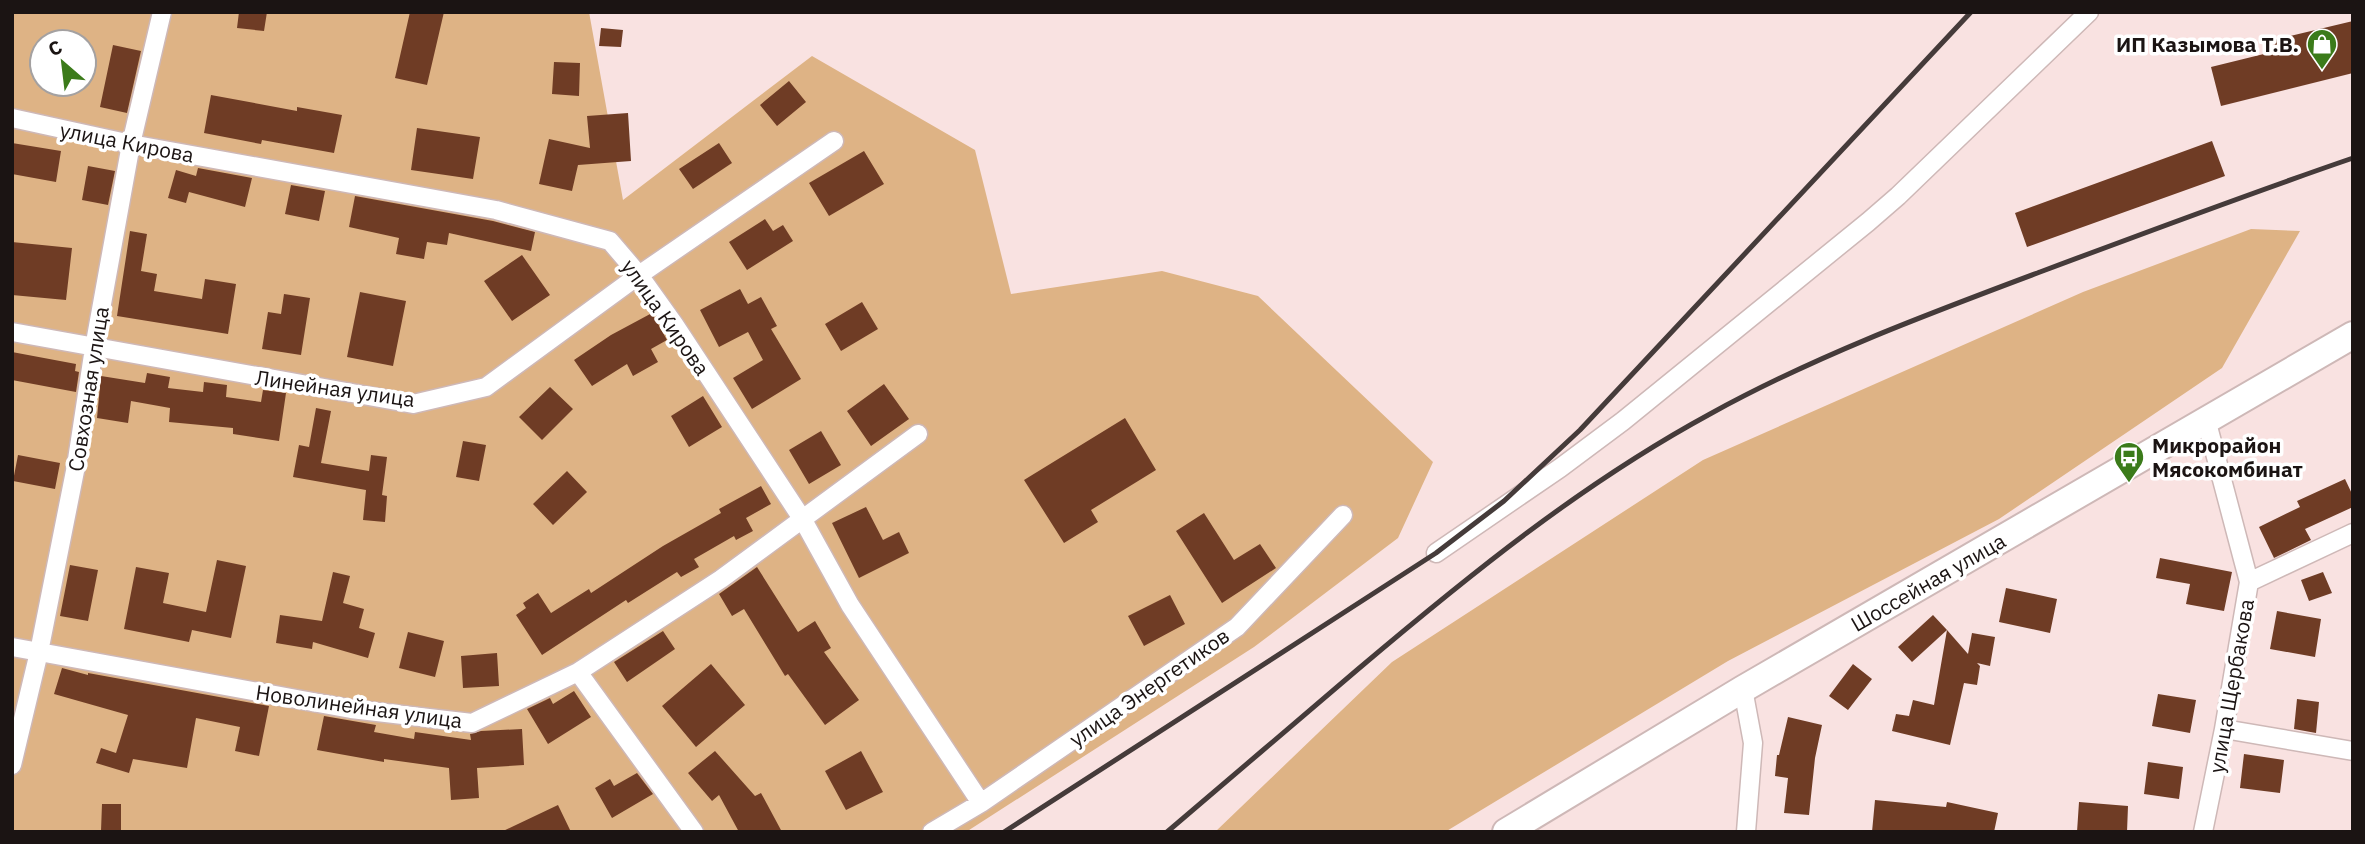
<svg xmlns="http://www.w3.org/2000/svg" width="2365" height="844" font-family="'IBM Plex Sans',sans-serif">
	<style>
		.green { fill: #deb385; fill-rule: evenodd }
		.building { fill: #6f3c25 }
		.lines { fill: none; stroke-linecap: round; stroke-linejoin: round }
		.minor-casing { stroke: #ceb8b7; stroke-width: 21 }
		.secondary-casing { stroke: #ceb8b7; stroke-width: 30 }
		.minor { stroke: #fff; stroke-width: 18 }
		.secondary { stroke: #fff; stroke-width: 26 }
		.rail { stroke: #453b3a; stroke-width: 5 }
		.labels { text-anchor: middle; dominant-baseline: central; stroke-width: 7; stroke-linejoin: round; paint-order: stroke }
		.poi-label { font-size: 21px; font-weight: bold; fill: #1b1413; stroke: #fff; text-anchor: end }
		.street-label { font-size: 21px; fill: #1b1413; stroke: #fff }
	</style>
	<rect width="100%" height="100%" fill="#f9e2e1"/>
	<path class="green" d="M12 12H589L623 200 812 56 975 150 1011 294 1162 271 1258 296 1433 462 1398 538 1254 647 966 832H12ZM42 42H84V84H42Z
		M2251 229 2300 231 2222 368 1999 519 1728 661 1445 832H1215L1392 662 1703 460 2083 292Z"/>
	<path class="building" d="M239 12H267L264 31 237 28Z
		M410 12H444L427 85 395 78Z
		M2353 21V73L2221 106 2211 67 2276 51 2274 40Z
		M601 28 623 30 621 47 599 46Z
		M113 45 141 51 127 113 100 107Z
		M554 62 580 63 579 96 552 94Z
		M789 81 806 102 777 126 760 105Z
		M211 95 297 111V107L342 115 334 153 262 140 261 144 204 133Z
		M628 113 631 161 578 165 572 191 539 184 549 139 590 148 587 116Z
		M417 128 480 137 473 179 411 170Z
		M2212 141 2225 176 2027 247 2015 213Z
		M12 143 61 151 56 182 12 174Z
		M719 143 732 163 693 189 679 169Z
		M864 151 884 184 829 216 809 183Z
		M88 166 115 171 108 205 82 200Z
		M198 168 252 178 245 207 189 192 186 203 168 198 176 170 196 176Z
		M291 185 325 191 319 221 285 214Z
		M355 196 493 221 535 232 531 251 449 233 447 245 427 242 424 259 396 254 399 238 349 227Z
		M765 219 773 231 783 225 793 241 747 270 729 242Z
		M130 231 147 234 141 271 157 274 154 291 202 299 205 279 236 284 228 334 117 316Z
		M12 242 72 248 66 300 12 295Z
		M522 255 550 295 512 321 484 281Z
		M740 289 748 304 761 297 777 326 771 329 801 379 752 409 733 378 763 360 748 332 719 347 700 310Z
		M360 292 406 301 393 366 347 357Z
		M284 294 310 298 301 355 262 349 268 312 281 314Z
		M862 302 878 329 841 351 825 324Z
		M652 313 667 340 651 349 658 362 633 376 627 364 592 386 574 360 611 335Z
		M12 352 76 364 75 371 79 372 76 392 12 380Z
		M147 373 170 377 168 388 203 392 204 382 227 385 226 397 261 402 263 390 286 393 279 441 233 434V428L169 422 170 408 131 401 128 423 97 418 101 376 145 383Z
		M884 384 909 419 871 446 847 411Z
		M550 387 573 409 542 440 519 417Z
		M703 396 722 427 689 447 671 416Z
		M316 408 331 411 321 463 369 471 371 455 387 457 382 495 387 496 385 522 363 520 366 490 293 477 299 445 309 447Z
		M1125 418 1156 470 1091 510 1098 522 1064 543 1024 480Z
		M821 431 841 465 809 484 789 450Z
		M463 441 486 445 479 481 456 477Z
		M18 455 60 463 55 489 13 481Z
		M567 471 587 492 553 525 533 504Z
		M2345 479 2353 496V507L2305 529 2311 540 2274 558 2259 527 2300 507 2297 501Z
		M761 486 771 504 746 518 753 531 736 540 734 536 694 559 699 567 681 577 677 572 628 603 626 600 542 655 516 615 526 608 523 603 538 593 551 613 589 589 591 593 663 546 721 513 719 509Z
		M866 507 883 540 899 532 909 553 859 578 832 523Z
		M1204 513 1234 560 1260 544 1276 568 1222 603 1176 531Z
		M2160 558 2232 572 2224 611 2186 604 2190 584 2156 578Z
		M217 560 246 566 231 638 192 630 189 642 124 629 136 567 169 573 163 603 206 612Z
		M70 565 98 570 88 621 60 616Z
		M757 567 798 632 815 621 831 648 824 652 859 700 825 725 788 674 785 676 744 609 732 616 719 594Z
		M333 572 350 576 343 603 364 609 359 628 375 633 368 658 313 642 312 649 276 643 280 615 322 621Z
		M2323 572 2332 593 2309 601 2301 580Z
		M2006 588 2057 599 2050 633 1999 622Z
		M1170 595 1185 624 1144 646 1128 616Z
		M2277 611 2321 619 2315 657 2270 649Z
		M1933 615 1947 630 1912 662 1898 647Z
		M1947 630 1968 654 1972 633 1995 637 1990 666 1977 663 1980 666 1977 685 1964 683 1950 745 1892 731 1896 714 1909 716 1913 700 1934 705Z
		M663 631 675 649 627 682 614 662Z
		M408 632 444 641 435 677 399 668Z
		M497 653 499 686 463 688 461 656Z
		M711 664 745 705 696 747 662 706Z
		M1853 664 1872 679 1848 710 1829 696Z
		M62 668 88 675V673L269 706 259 756 235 751 240 727 196 718 187 768 133 759 129 773 96 763 101 748 116 753 128 715 54 694Z
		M574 691 591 717 548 744 527 709 550 698 553 704Z
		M2158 694 2196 700 2190 733 2152 726Z
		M2297 699 2319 702 2316 733 2294 729Z
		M324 716 376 725 374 732 414 739 415 732 471 740 470 734 481 731 522 729 524 765 477 768 479 798 451 800 449 768 384 759V762L317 750Z
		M1788 717 1822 725 1815 758 1809 815 1784 813 1788 778 1775 776 1777 755H1779Z
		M715 751 755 796 761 793 782 832H739L719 795 712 801 688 773Z
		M861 751 883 792 846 810 825 771Z
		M2244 754 2284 760 2280 793 2240 788Z
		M2148 762 2183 767 2179 799 2144 794Z
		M637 773 653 794 612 818 595 788 610 779 614 786Z
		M1875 800 1946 807 1947 802 1998 813 1994 832H1872Z
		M2079 802 2128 806 2127 832H2077Z
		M102 804H121V831H101Z
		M558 805 571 832H501Z"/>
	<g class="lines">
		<g class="minor-casing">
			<path id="minor" d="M12 118 131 144 496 210 610 241 639 275 674 324 803 520 850 605 981 803
				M12 332 413 404 486 387 639 275 834 141
				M1436 553 1560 468 1623 421 1868 222 1898 196 2089 12
				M2249 582 2353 533
				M12 647 351 709 472 723 578 672 721 579 918 434
				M578 672 694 832
				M1743 689 1753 743 1746 832
				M2224 729 2353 751
				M12 765 39 652 76 466 94 348 131 144 162 12
				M932 832 981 803 1237 627 1343 515
				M2203 832 2224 729 2249 582 2206 419"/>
		</g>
		<g class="secondary-casing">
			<path id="secondary" d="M1506 832 1743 689 2353 335"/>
		</g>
		<use href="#minor" class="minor"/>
		<use href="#secondary" class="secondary"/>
		<path class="rail" d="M1004 832 1436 553 1504 501 1580 430 1971 12
			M1167 832C1230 778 1294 724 1357 670 1468 576 1581 484 1710 414 1815 356 1928 314 2040 272 2144 233 2248 194 2353 158"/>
	</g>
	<defs>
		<g id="shop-pin" transform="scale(1.575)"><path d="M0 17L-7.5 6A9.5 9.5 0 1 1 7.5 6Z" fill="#3b7b1a" stroke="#fff"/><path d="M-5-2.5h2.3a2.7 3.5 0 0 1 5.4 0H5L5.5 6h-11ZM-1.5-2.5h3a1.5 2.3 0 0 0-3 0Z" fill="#fff"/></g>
		<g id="bus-pin" transform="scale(1.575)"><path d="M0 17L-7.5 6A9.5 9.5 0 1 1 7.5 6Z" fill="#3b7b1a" stroke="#fff"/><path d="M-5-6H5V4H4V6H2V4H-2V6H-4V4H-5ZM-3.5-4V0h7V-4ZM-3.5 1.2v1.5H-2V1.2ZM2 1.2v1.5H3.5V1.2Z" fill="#fff"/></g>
	</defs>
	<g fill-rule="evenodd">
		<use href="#shop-pin" x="2322" y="44"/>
		<use href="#bus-pin" x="2129" y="457"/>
	</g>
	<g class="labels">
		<g class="poi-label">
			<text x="2299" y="44">ИП Казымова Т.В.</text>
			<text x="2152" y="445" text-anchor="start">Микрорайон<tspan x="2152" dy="24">Мясокомбинат</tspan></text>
		</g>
		<g class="street-label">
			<text transform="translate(127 142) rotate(11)">улица Кирова</text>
			<text transform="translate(666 317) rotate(55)">улица Кирова</text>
			<text transform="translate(335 388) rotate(8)">Линейная улица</text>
			<text transform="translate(88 389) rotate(-81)">Совхозная улица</text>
			<text transform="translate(1928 582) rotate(-30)">Шоссейная улица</text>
			<text transform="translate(2231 686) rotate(-80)">улица Щербакова</text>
			<text transform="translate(1149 687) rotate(-35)">улица Энергетиков</text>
			<text transform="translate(359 706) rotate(8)">Новолинейная улица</text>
		</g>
	</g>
	<rect width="2365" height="844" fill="none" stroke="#1b1413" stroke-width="28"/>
	<g transform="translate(63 63) rotate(332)"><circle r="33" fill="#ffffff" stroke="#a4a1a1" stroke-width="2"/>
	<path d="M0-5L12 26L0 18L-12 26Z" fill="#3b7b1a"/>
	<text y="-10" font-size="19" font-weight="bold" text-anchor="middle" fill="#1b1413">С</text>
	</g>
</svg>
